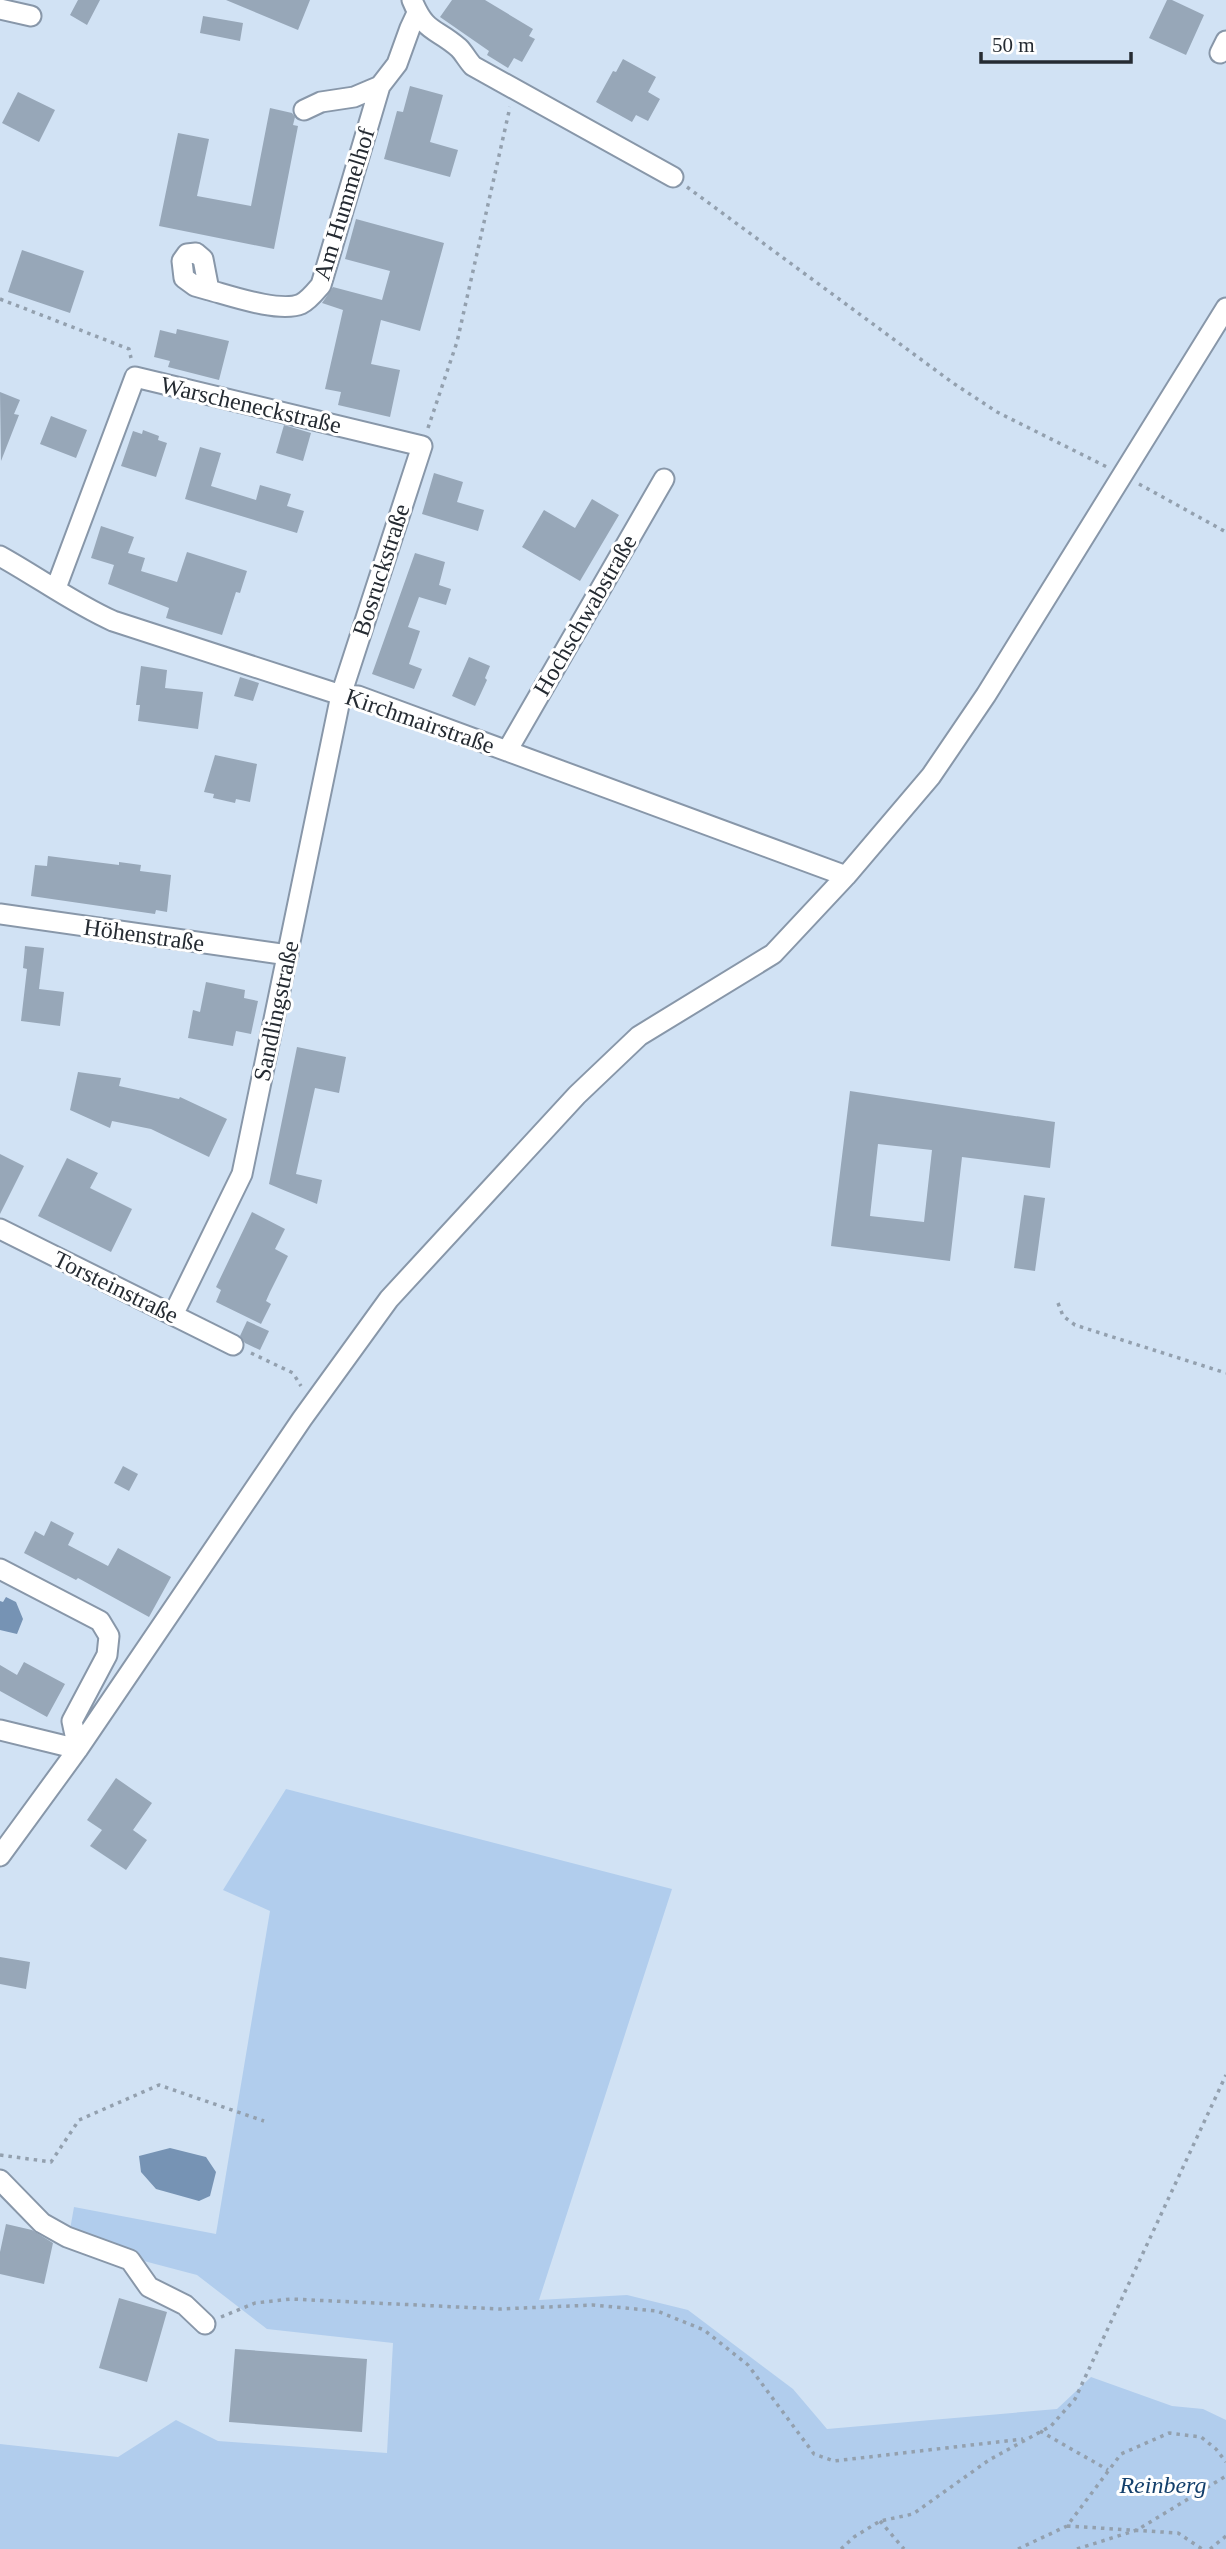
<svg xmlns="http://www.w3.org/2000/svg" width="1226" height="2549" font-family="'Times New Roman',serif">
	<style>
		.green { fill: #b1cded }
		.water { fill: #7693b4 }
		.building { fill: #97a7b8; fill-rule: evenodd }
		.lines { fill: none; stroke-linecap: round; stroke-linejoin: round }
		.minor-casing { stroke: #8897a9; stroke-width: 23 }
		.path { stroke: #93a0ae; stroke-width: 3.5; stroke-dasharray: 3.5 5; stroke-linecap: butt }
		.minor { stroke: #fff; stroke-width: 19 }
		.labels { text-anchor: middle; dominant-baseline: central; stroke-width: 6; stroke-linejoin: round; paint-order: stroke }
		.street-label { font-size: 24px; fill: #252b32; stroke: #fff }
		.park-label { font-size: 24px; font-style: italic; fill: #14406c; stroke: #fff }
	</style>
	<rect width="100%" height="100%" fill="#d1e2f4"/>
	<path class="green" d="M286 1789 672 1889 539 2300 627 2295 688 2310 793 2389 827 2429 1057 2409 1091 2377 1172 2406 1203 2409 1226 2420V2549H0V2444L118 2457 176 2420 218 2441 387 2453 393 2343 267 2329 197 2275 68 2241 74 2207 216 2234 270 1911 223 1890Z"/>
	<path class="water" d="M6 1597 16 1602 23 1619 17 1634 0 1630V1601L3 1602Z
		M170 2148 206 2157 216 2172 210 2196 199 2201 156 2189 141 2172 139 2156Z"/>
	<path class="building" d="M78 0H100L87 25 70 15Z
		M226 0H310L298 30Z
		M452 0H485L533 29 529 36 535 39 522 62 514 58 508 68 487 55 489 51 440 17Z
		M1167 0H1172L1204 15 1186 55 1149 38Z
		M203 16 243 23 240 41 200 33Z
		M623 59 656 77 648 92 660 99 648 121 636 115 632 122 596 102 613 71 616 72Z
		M410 86 443 95 430 142 458 150 450 177 384 159 397 111 403 112Z
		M18 92 55 110 39 142 2 123Z
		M270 108 292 113 295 117 293 125 298 126 274 249 159 226 178 133 209 139 197 196 251 206Z
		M356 219 444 243 420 331 381 320 371 364 400 370 390 417 338 405 341 392 325 389 343 310 322 303 333 287 382 300 390 271 345 259Z
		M22 250 84 271 70 313 8 292Z
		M177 329 229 341 219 380 168 367 170 361 154 357 160 330 176 334Z
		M0 392 20 400 14 414 19 415 1 461Z
		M51 416 87 430 76 458 40 444Z
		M284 425 311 433 303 461 276 453Z
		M143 430 159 436 158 440 167 443 156 477 121 466 133 431 142 434Z
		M200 447 221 453 211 486 256 500 260 485 291 494 287 506 304 511 297 533 185 499Z
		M434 473 463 482 457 502 484 510 478 531 422 514Z
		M592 499 619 515 580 581 522 547 544 510 575 528Z
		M101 526 134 537 128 553 145 558 141 571 177 582 187 552 247 571 240 593 236 592 222 635 166 618 169 608 108 584 114 565 91 558Z
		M415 553 445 562 439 585 451 589 446 605 419 597 408 627 420 631 409 664 422 669 414 689 372 674Z
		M469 657 490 666 485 678 487 680 475 706 452 696Z
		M141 666 167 670 165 688 203 692 198 729 138 721 140 705H136Z
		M240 677 259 683 253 701 234 696Z
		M215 755 257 764 250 802 236 799 235 803 213 798 214 794 204 792Z
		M48 856 119 865V862L141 865 140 871 171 875 167 912 156 910 155 914 31 896 35 865 47 866Z
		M25 946 44 948 39 989 64 992 60 1026 21 1021 27 969 23 968Z
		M206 982 245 990 244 998 258 1001 251 1034 236 1031 233 1046 188 1038 193 1010 200 1012Z
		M297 1047 346 1057 339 1093 315 1088 296 1174 322 1180 317 1204 269 1184Z
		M78 1072 121 1078 119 1086 179 1099 180 1097 227 1119 209 1157 151 1129 112 1121 110 1128 70 1110Z
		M850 1091 1055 1122 1050 1168 962 1157 950 1261 831 1246ZM878 1144 932 1150 924 1222 870 1216Z
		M0 1154 24 1166 0 1214Z
		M67 1158 98 1173 90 1188 132 1209 111 1252 38 1216Z
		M1024 1195 1045 1198 1035 1271 1014 1268Z
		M252 1212 285 1229 275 1249 288 1256 270 1292 266 1301 271 1304 261 1324 216 1302 221 1290 216 1287Z
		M247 1321 269 1331 260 1350 245 1343 240 1336Z
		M123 1466 138 1474 129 1491 114 1483Z
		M51 1521 74 1533 68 1545 108 1566 118 1548 171 1577 149 1617 78 1578 76 1580 24 1553 35 1531 44 1536Z
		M24 1662 65 1684 47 1717 0 1691V1665L17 1675Z
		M116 1778 152 1803 133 1830 147 1840 126 1870 90 1846 102 1830 87 1820Z
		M0 1957 30 1962 26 1989 0 1984Z
		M6 2224 32 2230 53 2243 44 2284 0 2274V2252Z
		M119 2298 167 2312 147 2382 99 2368Z
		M235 2349 367 2359 362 2432 229 2422Z"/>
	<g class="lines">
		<g class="minor-casing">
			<path id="minor" d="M412 0C426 34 435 27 459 48 464 53 468 61 473 66L673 177
				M0 9 31 16
				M1220 53 1226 41
				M304 110 321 102 354 97 380 86
				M209 290 195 286 184 278 182 261 187 254 196 253 203 259 209 290C231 296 280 313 301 304 309 300 315 292 321 285L380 86 397 64 410 28 417 13
				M0 556C38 577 73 603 113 621L341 695 358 696 846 876
				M56 588 135 377 422 446 341 695 242 1174 173 1315
				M507 751 664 479
				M0 914 288 955
				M0 1229 233 1345
				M0 1569 100 1621 109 1636 107 1655 72 1721 78 1749
				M0 1730 78 1749
				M0 1856 78 1749 302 1419 389 1299 577 1095 639 1036 773 954 846 876 931 776 986 695 1226 308
				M0 2180 42 2223 67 2237 130 2260 149 2287 185 2305 205 2324"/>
		</g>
		<path class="path" d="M687 187 953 383 997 412 1107 467
			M0 299 129 349 131 358
			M428 428 457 342 510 107
			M1139 484 1226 532
			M1058 1303 1063 1316 1075 1325 1226 1373
			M251 1353 293 1373 301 1386
			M0 2155 51 2162 79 2120 159 2085 264 2121
			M221 2317 255 2303 291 2299 500 2309 593 2305 657 2311 704 2330 748 2365 814 2454 834 2461 1023 2439
			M1040 2431 1108 2470
			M880 2521 904 2549
			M1067 2526 1178 2533 1202 2549
			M841 2549 854 2537 880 2521 913 2514 989 2460 1051 2426 1075 2399 1226 2075
			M1018 2549 1067 2526 1121 2454 1169 2433 1201 2437 1216 2449 1226 2462
			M1077 2549 1137 2530 1226 2476
			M1210 2549 1226 2536"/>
		<use href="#minor" class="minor"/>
	</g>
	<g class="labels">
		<g class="street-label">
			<text transform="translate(344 204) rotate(-73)">Am Hummelhof</text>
			<text transform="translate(251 405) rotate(13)">Warscheneckstraße</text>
			<text transform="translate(381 570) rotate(-72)">Bosruckstraße</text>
			<text transform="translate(585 615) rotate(-60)">Hochschwabstraße</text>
			<text transform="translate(420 721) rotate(19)">Kirchmairstraße</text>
			<text transform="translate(144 935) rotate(8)">Höhenstraße</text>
			<text transform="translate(276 1011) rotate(-78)">Sandlingstraße</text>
			<text transform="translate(116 1287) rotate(26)">Torsteinstraße</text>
		</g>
		<g class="park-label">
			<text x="1163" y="2485">Reinberg</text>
		</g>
	</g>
	<path d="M981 52v10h150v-10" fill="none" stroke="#252b32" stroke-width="3.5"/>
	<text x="992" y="52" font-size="21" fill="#252b32" stroke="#ffffff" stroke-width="5" paint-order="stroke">50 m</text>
</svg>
